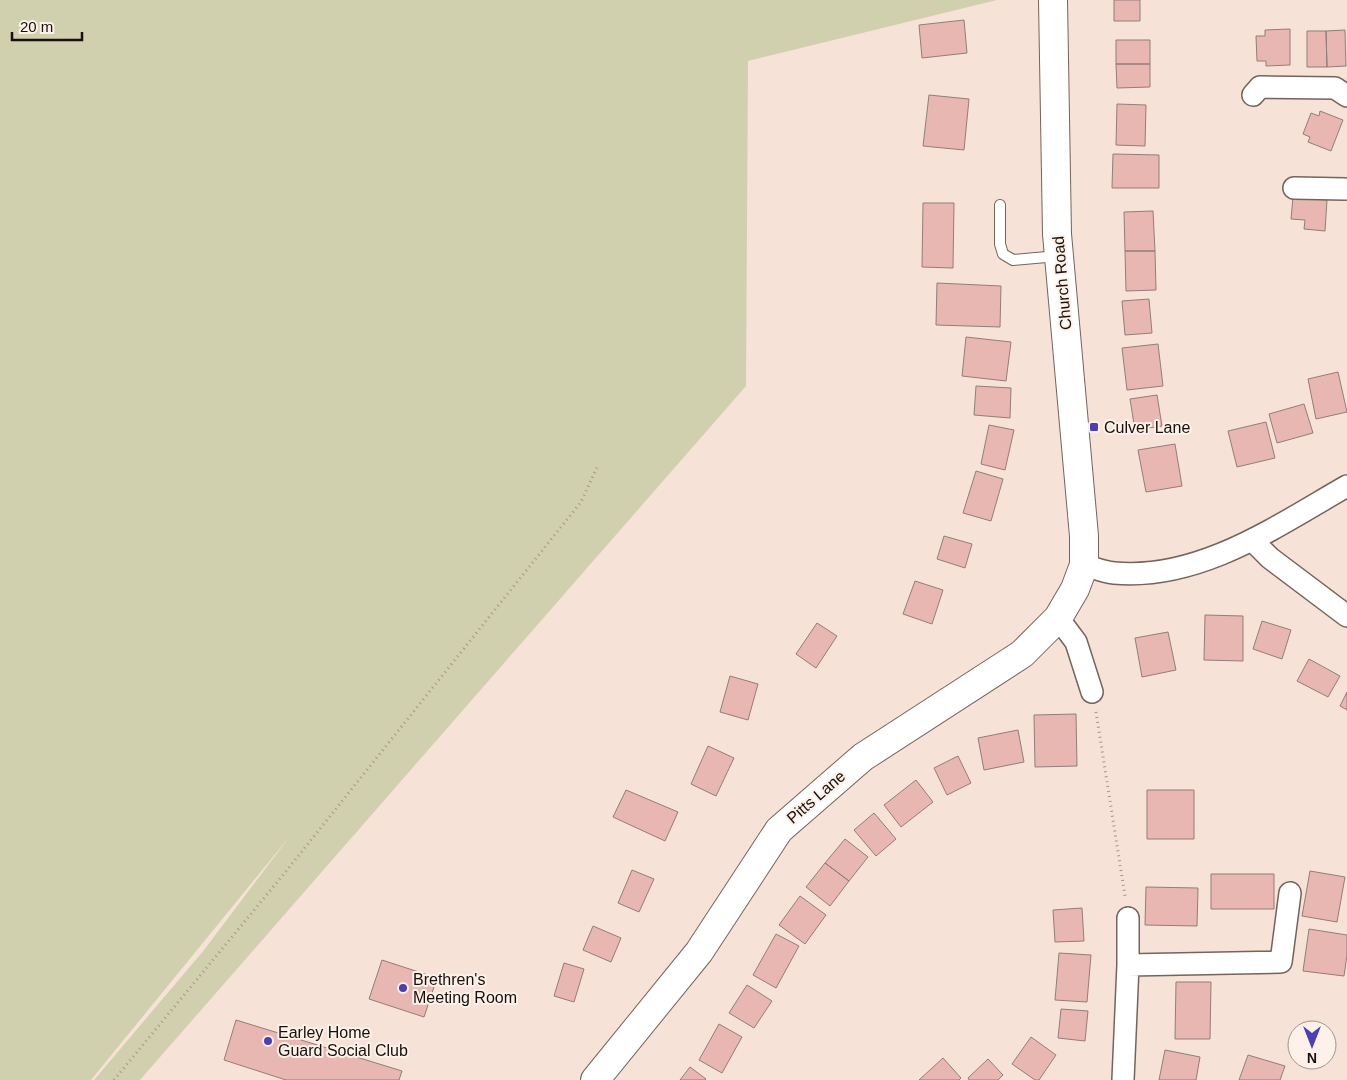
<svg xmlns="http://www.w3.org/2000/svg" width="1347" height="1080" font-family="Helvetica,sans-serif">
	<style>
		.green { fill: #d1d0ae }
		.building { fill: #e9b7b1; stroke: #937d7a }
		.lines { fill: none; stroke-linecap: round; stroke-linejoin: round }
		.service-casing { stroke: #756459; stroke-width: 12 }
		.minor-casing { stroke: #756459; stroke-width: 24 }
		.secondary-casing { stroke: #756459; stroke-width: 30 }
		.path { stroke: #a5968d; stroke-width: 3; stroke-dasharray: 1 4; stroke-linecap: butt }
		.service { stroke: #fff; stroke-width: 10 }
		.minor { stroke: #fff; stroke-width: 21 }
		.secondary { stroke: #fff; stroke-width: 28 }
		.poi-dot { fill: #4b3fb6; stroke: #fdf1e9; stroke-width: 2 }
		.labels { text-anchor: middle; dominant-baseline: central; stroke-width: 4; stroke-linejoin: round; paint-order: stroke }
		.street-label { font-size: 16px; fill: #17100c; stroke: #fdf1e9 }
		.poi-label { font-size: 16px; fill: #17100c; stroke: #fdf1e9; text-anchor: start }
	</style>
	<rect width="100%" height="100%" fill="#f6e2d6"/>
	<path class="green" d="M0 0H997L748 61 746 386 140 1080H94L204 950 290 836 91 1080H0Z"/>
	<path class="building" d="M1114 0H1140V21H1114Z
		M964 20 967 53 922 58 919 25Z
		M1290 29V65L1266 66V61H1257L1256 36H1265V30Z
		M1345 30 1346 66 1327 67 1326 31Z
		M1307 31H1326L1327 67H1307Z
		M1116 40H1150V64H1116Z
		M1116 64H1150V87L1117 88Z
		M929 95 969 99 964 150 923 146Z
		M1117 104 1146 105 1145 146 1116 145Z
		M1320 111 1343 120 1331 151 1308 142 1310 137 1303 134 1311 113 1319 116Z
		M1113 154 1159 155V188H1112Z
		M1293 197 1327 200 1325 231 1304 229 1305 220 1291 219Z
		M923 203H954L953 268 922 267Z
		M1153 211 1155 251H1125L1124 212Z
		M1125 251H1155L1156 290 1126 291Z
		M937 283 1001 286 1000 327 936 325Z
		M1149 299 1152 333 1125 335 1122 301Z
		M966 337 1011 342 1006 381 962 376Z
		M1158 344 1163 386 1127 390 1122 348Z
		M1338 372 1347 412 1316 419 1308 379Z
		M976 386 1011 388 1010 418 974 415Z
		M1157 395 1162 426 1135 430 1130 399Z
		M1304 404 1313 433 1277 443 1269 414Z
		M1266 422 1275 458 1237 467 1228 431Z
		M989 425 1014 430 1005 470 981 464Z
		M1175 444 1182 486 1146 492 1138 450Z
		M976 471 1003 479 991 521 963 513Z
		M944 536 972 544 965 568 937 559Z
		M915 581 943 590 932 624 903 614Z
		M1205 615 1243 616V661L1204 660Z
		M1262 621 1291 630 1282 659 1253 649Z
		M817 623 837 636 816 668 796 654Z
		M1168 632 1176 670 1142 677 1135 638Z
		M1309 659 1340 676 1328 697 1297 681Z
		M730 676 758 684 748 720 720 712Z
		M1347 692V710L1340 706Z
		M1076 714 1077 766 1035 767 1034 715Z
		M1018 730 1024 762 984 770 978 738Z
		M708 746 734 758 716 796 691 784Z
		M958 756 971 783 947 795 934 768Z
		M916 780 933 802 901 827 884 805Z
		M626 790 678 812 665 841 613 817Z
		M1147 790H1194V839H1147Z
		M874 813 896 839 876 856 854 830Z
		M845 839 868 857 849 881 825 863Z
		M825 863 849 881 830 906 806 887Z
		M632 870 654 879 639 912 618 903Z
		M1310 871 1345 877 1337 922 1302 916Z
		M1211 874H1274V909H1211Z
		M1146 887 1198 888 1197 926 1145 925Z
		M800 896 826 915 805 944 779 925Z
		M1082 908 1084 941 1055 942 1053 910Z
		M593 926 621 938 611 962 583 950Z
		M1309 929 1347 935V955L1344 976 1303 971Z
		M776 934 799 946 776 988 753 975Z
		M1059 953 1091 955 1087 1002 1055 1000Z
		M382 960 437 978 424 1017 369 999Z
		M564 963 584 969 574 1002 554 996Z
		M1176 982H1211L1210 1039H1175Z
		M747 985 772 1001 754 1028 729 1013Z
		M1061 1009 1088 1011 1085 1041 1058 1038Z
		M236 1020 402 1071 399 1080H286L224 1060Z
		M719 1024 742 1037 722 1073 699 1060Z
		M1031 1037 1056 1055 1039 1080H1035L1012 1064Z
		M1165 1050 1200 1057 1196 1080H1159Z
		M1248 1055 1285 1066 1280 1080H1239Z
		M943 1058 961 1078 959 1080H919Z
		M988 1059 1003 1075 998 1080H969L968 1078Z
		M690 1067 706 1079 705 1080H680Z"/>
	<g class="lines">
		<g class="service-casing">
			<path id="service" d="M1000 205V244L1003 254 1013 260 1058 256"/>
		</g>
		<g class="minor-casing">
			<path id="minor" d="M1253 95 1260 87 1335 88 1347 96
				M1294 188 1345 189
				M1252 540 1270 558 1347 616
				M1084 565C1094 568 1104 572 1114 573 1199 581 1277 526 1347 486
				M1058 618 1076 642 1092 692
				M1128 965 1281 962 1290 893
				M1123 1080 1128 965V918"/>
		</g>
		<g class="secondary-casing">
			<path id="secondary" d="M595 1080 699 952 779 830 863 757 1022 654 1058 618 1075 589 1084 565V536L1057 234 1053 0"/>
		</g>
		<path class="path" d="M1096 712 1125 896
			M114 1080 283 875 581 502 598 465"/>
		<use href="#service" class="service"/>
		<use href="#minor" class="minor"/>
		<use href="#secondary" class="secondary"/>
	</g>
	<g class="poi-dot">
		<rect x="1089" y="422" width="10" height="10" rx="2.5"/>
		<circle cx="403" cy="988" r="5"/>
		<circle cx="268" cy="1041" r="5"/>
	</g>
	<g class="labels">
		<g class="street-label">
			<text transform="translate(1062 283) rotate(-95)">Church Road</text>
			<text transform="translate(816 797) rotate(-41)">Pitts Lane</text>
		</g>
		<g class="poi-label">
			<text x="1104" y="427">Culver Lane</text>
			<text x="413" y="979">Brethren's<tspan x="413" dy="18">Meeting Room</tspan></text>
			<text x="278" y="1032">Earley Home<tspan x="278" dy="18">Guard Social Club</tspan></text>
		</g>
	</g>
	<g transform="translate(1312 1045) rotate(180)"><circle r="24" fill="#fdf1e9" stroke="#a19791"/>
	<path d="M0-4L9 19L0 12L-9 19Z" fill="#4b3fb6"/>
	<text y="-8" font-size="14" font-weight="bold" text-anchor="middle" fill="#17100c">N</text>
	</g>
	<path d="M12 32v8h70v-8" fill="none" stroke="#17100c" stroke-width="2.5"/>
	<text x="20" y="32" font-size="15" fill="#17100c" stroke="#fdf1e9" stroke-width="4" paint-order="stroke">20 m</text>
</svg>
